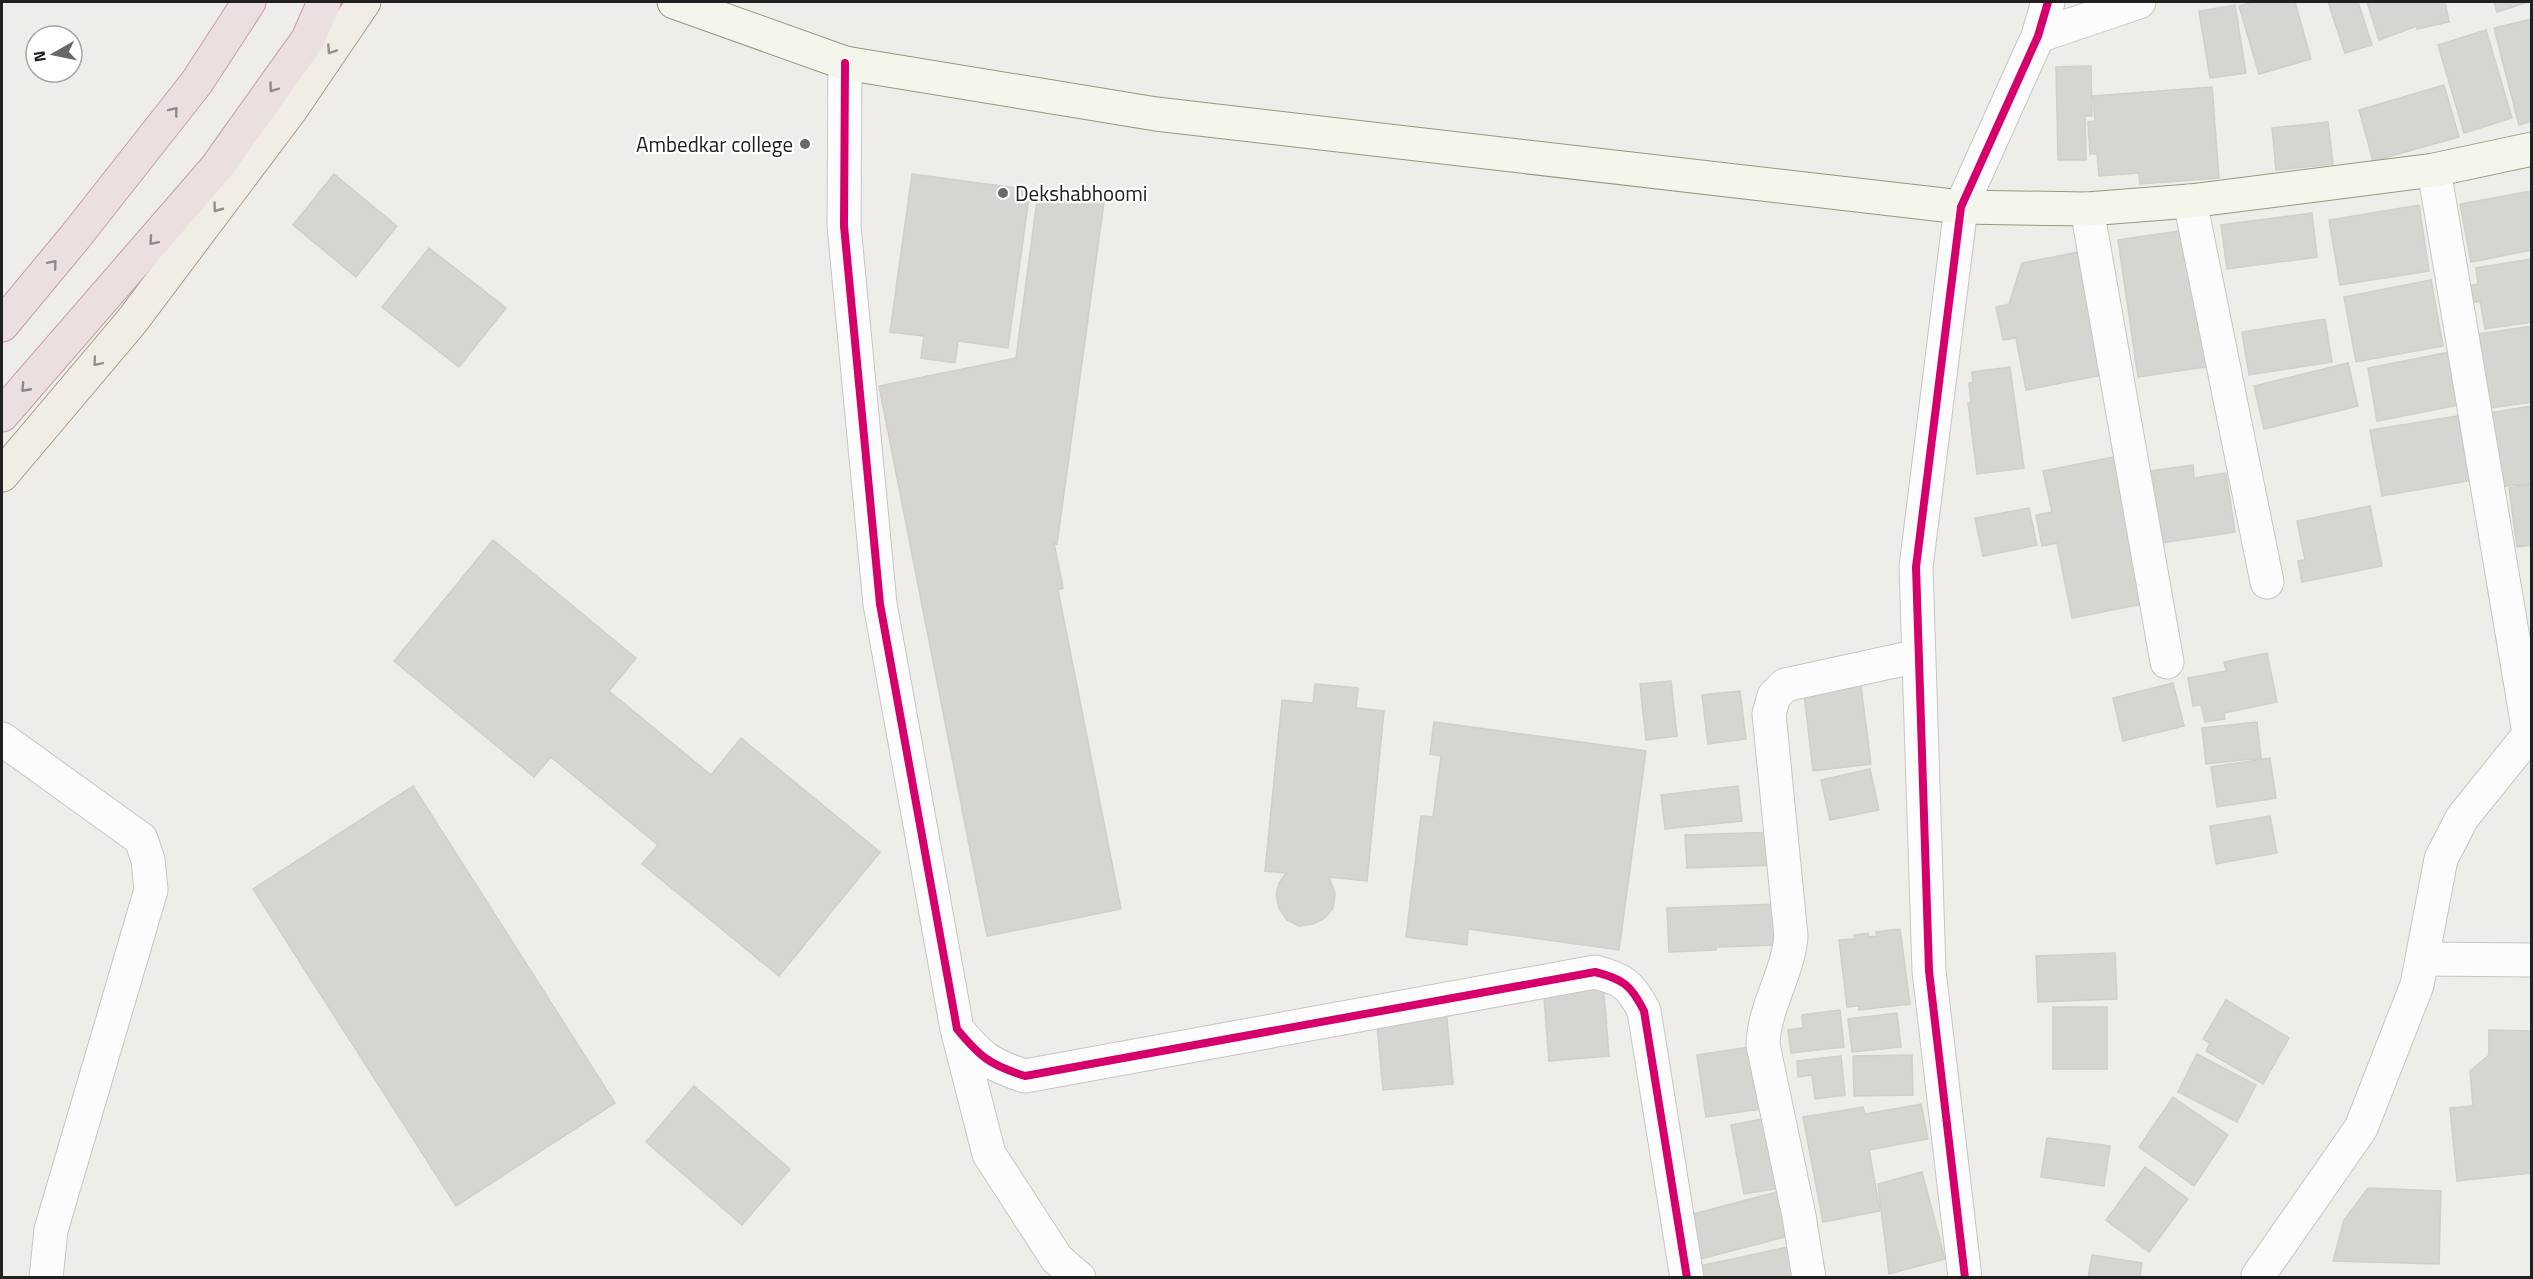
<svg xmlns="http://www.w3.org/2000/svg" width="2533" height="1279" font-family="'Titillium Web',sans-serif">
	<style>
		.building { fill: #d7d5d1; stroke: #d2ceca; stroke-width: 1.5 }
		.lines { fill: none; stroke-linecap: round; stroke-linejoin: round }
		.street-casing { stroke: #c7c6c5; stroke-width: 35 }
		.secondary-casing { stroke: #96997f; stroke-width: 35 }
		.primary-casing { stroke: #a59c85; stroke-width: 35 }
		.highway-casing { stroke: #c69ea8; stroke-width: 35 }
		.street { stroke: #fcfcfc; stroke-width: 33 }
		.secondary { stroke: #f4f5eb; stroke-width: 33 }
		.primary { stroke: #f1ede6; stroke-width: 33 }
		.highway { stroke: #ebdfe0; stroke-width: 33 }
		.cycleway-casing { stroke: #fff; stroke-width: 11 }
		.cycleway { stroke: #d6006c; stroke-width: 8 }
		.oneway { stroke: #93918d }
		.oneway2 { stroke: #90898a }
		.poi-dot { fill: #686866; stroke: #fff; stroke-width: 2 }
		.labels { text-anchor: middle; dominant-baseline: central; stroke-width: 4.5; stroke-linejoin: round; paint-order: stroke }
		.poi-label { font-size: 21px; fill: #202020; stroke: #fff; text-anchor: end }
	</style>
	<rect width="100%" height="100%" fill="#eeede9"/>
	<path class="building" d="M2254 2H2295L2311 59 2259 74 2239 6Z
		M2328 2H2358L2372 45 2345 53Z
		M2367 2H2445L2449 22 2417 29V26L2379 40Z
		M2494 2H2528L2497 12Z
		M2235 5 2246 73 2210 78 2199 11Z
		M2532 19V121L2519 125 2494 28Z
		M2486 30 2512 118 2464 133 2438 45Z
		M2091 66 2092 116H2085L2086 160H2058L2056 67Z
		M2444 85 2459 137 2373 161 2359 110Z
		M2212 87 2219 178 2140 184 2139 173 2099 176 2097 154H2090L2088 122 2095 121 2093 96Z
		M2328 122 2333 164 2276 170 2272 128Z
		M334 174 397 226 356 277 293 225Z
		M912 174 1030 190 1008 348 958 341 955 363 921 358 924 336 890 332Z
		M2532 191V250L2471 262 2460 204Z
		M1038 193 1104 202 1057 544 1054 543 1063 588 1058 590 1121 909 987 936 879 386 1016 358Z
		M2419 205 2429 271 2340 285 2329 220Z
		M2312 213 2317 257 2227 269 2221 225Z
		M2192 229 2212 366 2138 377 2118 240Z
		M429 248 506 308 459 367 382 307Z
		M2084 251 2108 374 2026 390 2016 338 2003 340 1996 307 2009 304 2022 263Z
		M2532 259V322L2485 329 2480 301 2471 303 2469 286 2478 284 2476 268Z
		M2431 280 2443 346 2356 362 2344 297Z
		M2325 319 2332 362 2249 375 2242 332Z
		M2532 326V402L2482 409 2472 335Z
		M2455 351 2464 404 2377 421 2368 368Z
		M2348 363 2358 406 2264 429 2254 386Z
		M2010 367 2024 468 1977 474 1968 403H1971L1969 383 1973 382 1972 372Z
		M2532 406V483L2500 487 2489 413Z
		M2463 415 2474 480 2382 496 2370 430Z
		M2124 455 2152 602 2072 618 2057 543 2042 546 2036 515 2052 512 2043 471Z
		M2193 465 2194 478 2226 473 2235 532 2161 543 2150 471Z
		M2532 484V545L2517 547 2509 488Z
		M2370 506 2382 566 2302 582 2298 561 2305 560 2297 521Z
		M2029 508 2037 545 1983 556 1975 518Z
		M493 540 636 658 609 691 711 775 741 738 880 852 779 976 642 864 658 845 551 757 534 777 394 661Z
		M2267 653 2277 702 2224 713 2225 719 2205 722 2201 705 2193 706 2188 678 2226 671 2224 662Z
		M1860 678 1871 764 1813 771 1803 685Z
		M1671 681 1677 736 1646 740 1640 684Z
		M2173 683 2184 726 2123 741 2113 698Z
		M1315 684 1358 688 1356 708 1384 711 1367 881 1329 877 1335 894 1333 908 1325 918 1313 924 1299 926 1287 920 1279 908 1276 895 1279 883 1286 873 1265 871 1282 700 1313 703Z
		M1740 691 1746 739 1708 744 1702 695Z
		M1434 722 1646 751 1619 950 1468 929 1467 945 1406 937 1421 816 1433 817 1441 756 1430 754Z
		M2257 722 2261 758 2206 764 2202 728Z
		M2270 758 2276 798 2217 807 2211 767Z
		M1870 769 1879 810 1830 820 1821 780Z
		M413 786 615 1103 456 1206 253 889Z
		M1738 786 1742 821 1665 829 1661 795Z
		M2270 816 2277 853 2216 864 2210 826Z
		M1778 832V865L1687 868 1685 835Z
		M1781 904 1782 945 1716 947V950L1669 952 1667 908Z
		M1900 929 1910 1004 1859 1010V1006L1847 1007 1839 940 1855 939 1854 935 1868 933 1869 937 1877 936 1876 932Z
		M2115 953 2117 999 2038 1002 2036 956Z
		M1603 980 1609 1056 1549 1061 1543 985Z
		M2226 1000 2289 1038 2263 1084 2206 1051 2210 1043 2203 1039Z
		M2053 1007H2107V1069H2053Z
		M1446 1008 1453 1084 1383 1090 1376 1014Z
		M1840 1010 1844 1047 1791 1053 1788 1030 1803 1028 1802 1015Z
		M1897 1013 1901 1047 1852 1052 1848 1019Z
		M2489 1030 2532 1031V1173L2457 1181 2450 1108 2473 1106 2470 1071 2489 1055Z
		M1750 1047 1769 1108 1706 1117 1697 1055Z
		M2197 1054 2256 1085 2237 1122 2178 1092Z
		M1912 1055 1913 1095 1854 1096 1853 1056Z
		M1841 1056 1845 1095 1815 1099 1812 1075 1798 1077 1797 1061Z
		M694 1086 790 1169 742 1225 646 1142Z
		M2173 1097 2228 1135 2194 1186 2139 1147Z
		M1921 1104 1928 1139 1869 1150 1880 1211 1823 1222 1803 1117 1863 1107 1865 1114Z
		M1767 1118 1780 1188 1744 1194 1731 1125Z
		M2047 1138 2110 1146 2104 1186 2041 1177Z
		M2145 1167 2188 1199 2149 1252 2106 1220Z
		M1922 1172 1945 1259 1889 1274 1878 1184Z
		M2368 1188 2441 1191 2439 1264 2333 1261 2344 1220Z
		M1788 1189 1800 1233 1693 1261 1682 1217Z
		M1797 1245 1795 1278H1701L1699 1266Z
		M2092 1255 2142 1263 2140 1278H2088Z"/>
	<g class="lines">
		<g class="street-casing">
			<path id="street" d="M2038 36 2139 2
				M845 63 844 226 880 604 957 1029C980 1057 990 1065 1025 1076L1595 972C1623 979 1631 985 1644 1011L1687 1278
				M2434 170 2529 733
				M2190 201 2267 582
				M2087 209 2167 662
				M2 739 141 839 148 860 151 890 51 1230 46 1278
				M2422 959 2532 960
				M958 1033 989 1154 1057 1259 1079 1278
				M2258 1276 2361 1128 2417 985 2441 859 2462 818 2532 731
				M1809 1278 1799 1216 1763 1045C1764 1006 1788 974 1791 936L1769 714 1774 696 1785 685 1918 656
				M1965 1278 1929 971 1916 567 1961 207 2038 36 2048 2"/>
		</g>
		<g class="secondary-casing">
			<path id="secondary" d="M674 2 845 63 1156 114 1961 207 2087 209 2190 201 2434 170 2532 149"/>
		</g>
		<g class="primary-casing">
			<path id="primary" d="M2 475 132 321 292 108 364 2"/>
		</g>
		<g class="highway-casing">
			<path id="highway" d="M2 325 75 237 197 82 249 2
				M2 415 216 168 308 39 324 2"/>
		</g>
		<use href="#street" class="street"/>
		<use href="#secondary" class="secondary"/>
		<use href="#primary" class="primary"/>
		<use href="#highway" class="highway"/>
		<g class="cycleway-casing">
			<path id="cycleway" d="M845 63 844 226 880 604 957 1029C980 1057 990 1065 1025 1076L1595 972C1623 979 1631 985 1644 1011L1687 1278
				M1965 1278 1929 971 1916 567 1961 207 2038 36 2048 2"/>
		</g>
		<use href="#cycleway" class="cycleway"/>
	</g>
	<defs><path id="oneway-chevron" d="M-2-3.5L2.5 0L-2 3.5" fill="none" stroke-width="1.6" stroke-linecap="round" stroke-linejoin="round" transform="scale(1.5)"/></defs>
	<g class="oneway">
		<use href="#oneway-chevron" transform="translate(331 50) rotate(124)"/>
		<use href="#oneway-chevron" transform="translate(217 208) rotate(127)"/>
		<use href="#oneway-chevron" transform="translate(97 362) rotate(130)"/>
	</g>
	<g class="oneway2">
		<use href="#oneway-chevron" transform="translate(273 88) rotate(126)"/>
		<use href="#oneway-chevron" transform="translate(174 111) rotate(-52)"/>
		<use href="#oneway-chevron" transform="translate(153 241) rotate(131)"/>
		<use href="#oneway-chevron" transform="translate(53 264) rotate(-50)"/>
		<use href="#oneway-chevron" transform="translate(25 388) rotate(132)"/>
	</g>
	<g class="poi-dot">
		<circle cx="805" cy="144" r="6"/>
		<circle cx="1003" cy="193" r="6"/>
	</g>
	<g class="labels">
		<g class="poi-label">
			<text x="793" y="144">Ambedkar college</text>
			<text x="1015" y="193" text-anchor="start">Dekshabhoomi</text>
		</g>
	</g>
	<rect width="2533" height="1279" fill="none" stroke="#202020" stroke-width="6"/>
	<g transform="translate(54 54) rotate(261)"><circle r="28" fill="#ffffff" stroke="#a6a6a6" stroke-width="1.5"/>
	<path d="M0-4.5L10 22L0 15L-10 22Z" fill="#686866"/>
	<text y="-9" font-size="16" font-weight="bold" text-anchor="middle" fill="#202020">N</text>
	</g>
</svg>
